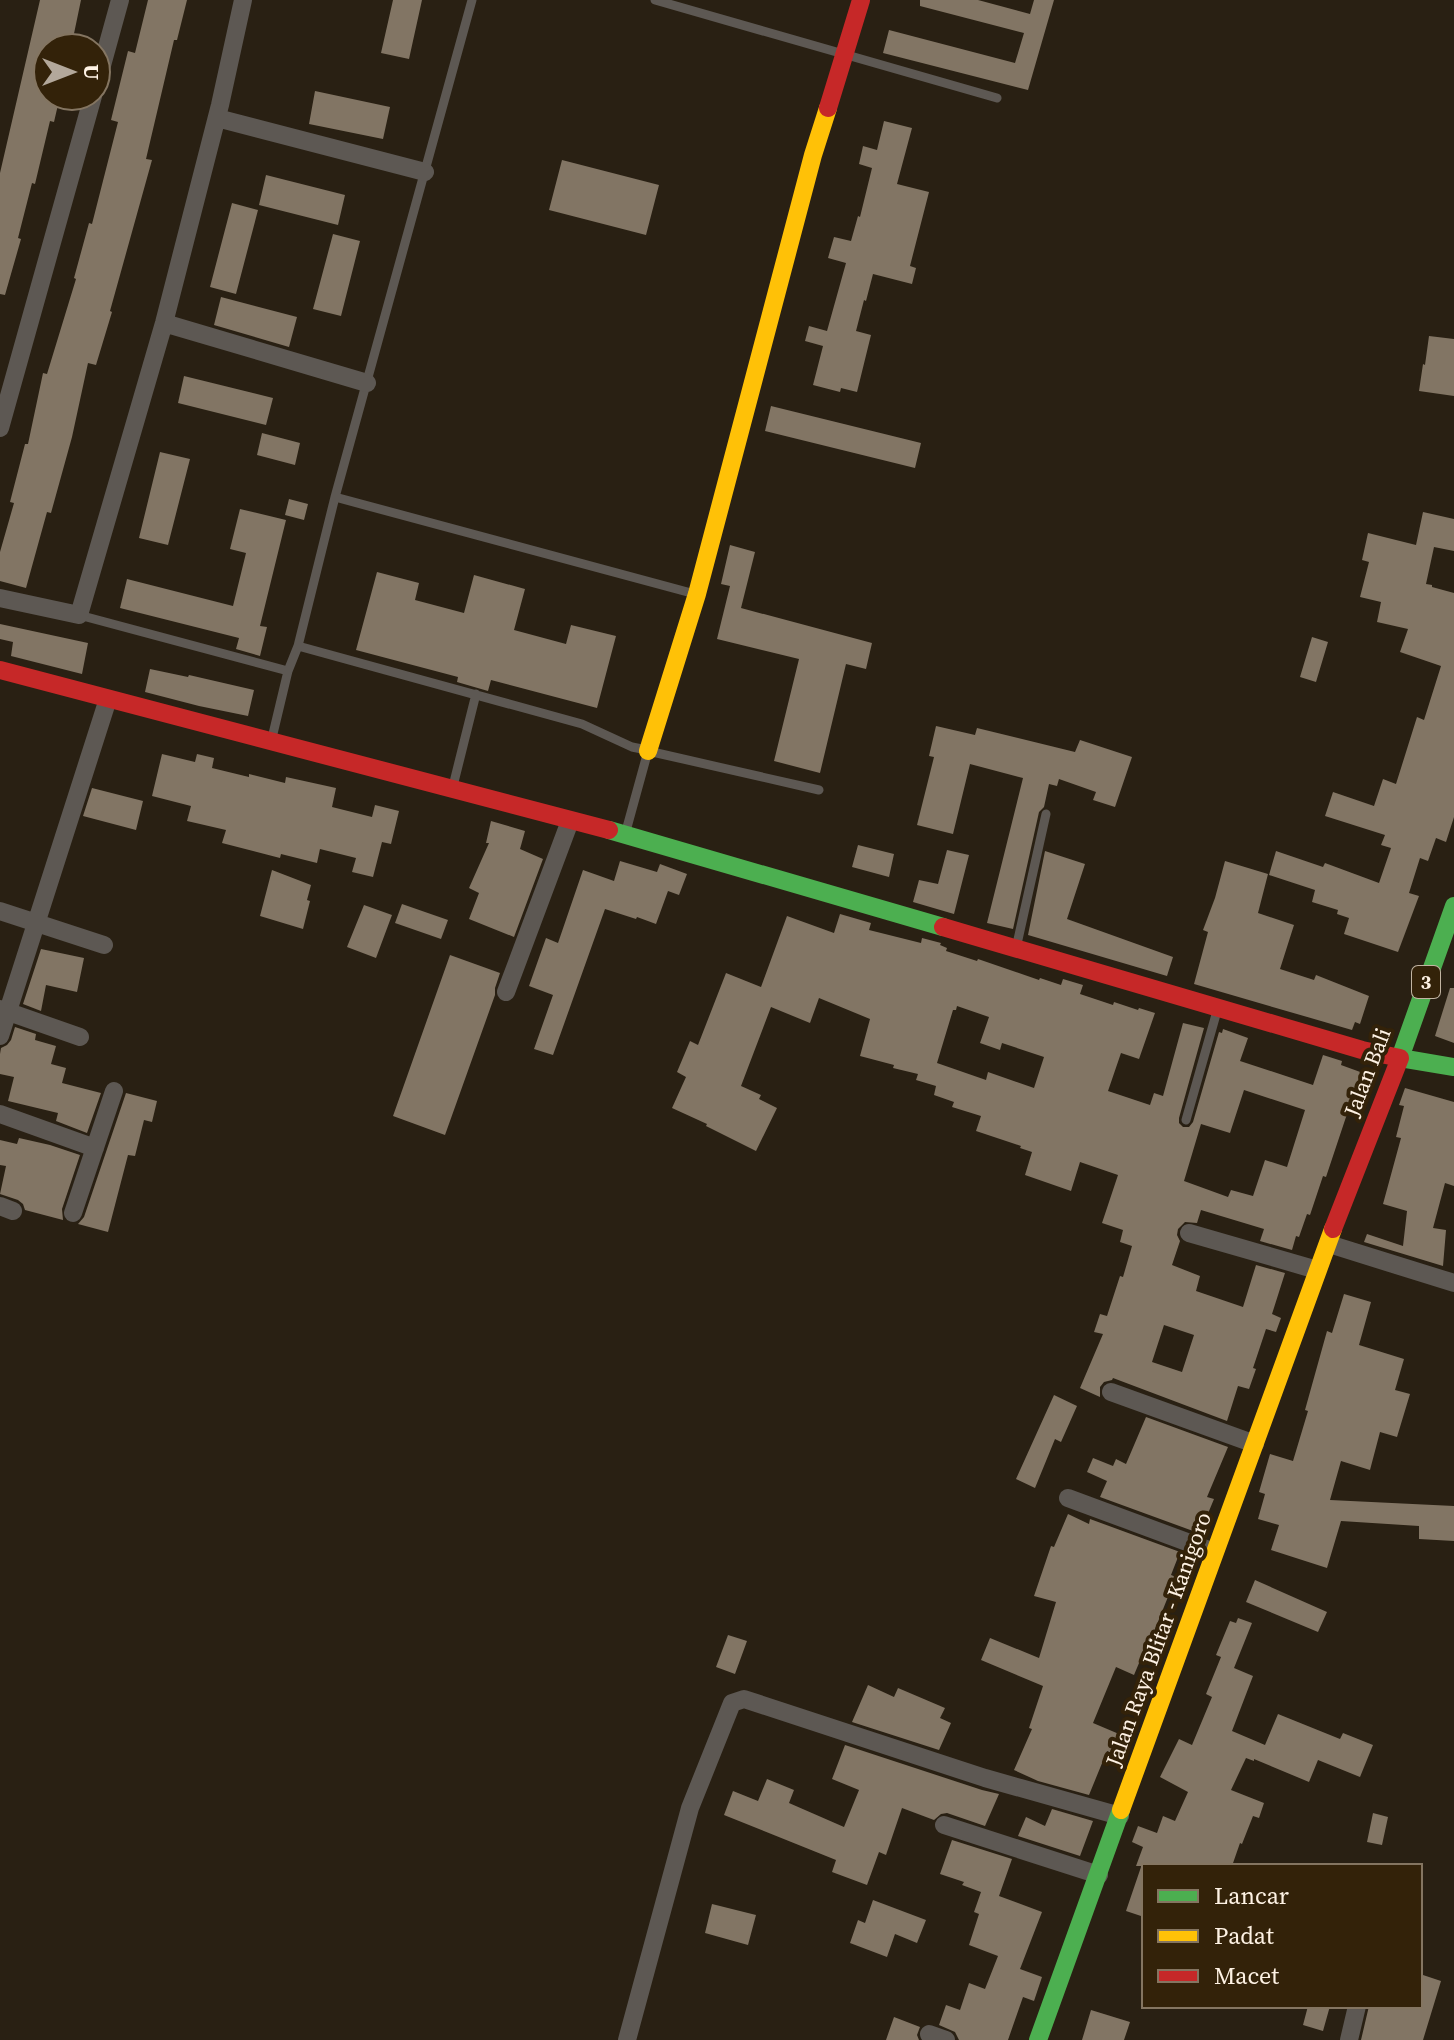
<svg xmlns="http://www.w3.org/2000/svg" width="1454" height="2040" font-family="'Source Serif 4',serif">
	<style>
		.building { fill: #827564; fill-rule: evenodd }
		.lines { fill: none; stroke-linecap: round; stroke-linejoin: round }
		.lane { stroke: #5d5853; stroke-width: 9 }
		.street { stroke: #5d5853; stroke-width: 18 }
		.fast { stroke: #4caf50; stroke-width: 18 }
		.slow { stroke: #ffc107; stroke-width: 18 }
		.jam { stroke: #c62828; stroke-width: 18 }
		.labels { text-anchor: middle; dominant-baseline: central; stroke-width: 8; stroke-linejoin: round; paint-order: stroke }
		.shield { fill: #332209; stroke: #c1b4a2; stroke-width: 2 }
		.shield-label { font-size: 20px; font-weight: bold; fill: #fef2e4 }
		.street-label { font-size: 22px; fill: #fef2e4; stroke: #332209 }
	</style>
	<rect width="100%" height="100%" fill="#292013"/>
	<path class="building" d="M40 0H81L71 48H48V96H60L54 122 50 121 35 184 32 183 18 238 21 239 5 295 0 294V173Z
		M148 0H187L177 40H174L146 159 152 160 110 311 112 312 96 365 88 363 72 437 51 513 47 512 26 588 0 581V552L14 503 10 502 25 444H28L43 373 47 374 76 279 74 278 89 223 92 224 118 122 111 120 128 51 135 53Z
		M393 0H422L409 59 381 53Z
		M920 0H978L1030 14 1034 0H1054L1028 90 883 53 889 30 1015 63 1024 33 920 6Z
		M315 91 390 107 383 139 309 124Z
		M884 121 912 128 897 184 929 192 910 266 916 268 912 284 873 274 866 301 864 300 856 331 871 335 857 392 841 388 840 392 813 385 823 346 805 341 809 326 827 331 846 263 828 258 834 237 851 241 858 216 860 217 872 168 859 164 863 146 877 150Z
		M562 160 659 185 646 235 549 210Z
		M266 175 345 195 338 225 259 205Z
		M232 203 258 210 236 294 210 287Z
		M333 234 360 241 341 316 313 309Z
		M221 297 297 317 289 347 214 325Z
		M1429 336 1454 339V396L1419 391 1423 364 1425 365Z
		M184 376 273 398 266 425 178 403Z
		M771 406 921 443 915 468 765 431Z
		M262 433 300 443 295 465 257 455Z
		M160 452 190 459 168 545 139 538Z
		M289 499 308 504 304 520 285 515Z
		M240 509 286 520 260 626 267 627 260 656 236 649 239 638 120 608 127 579 233 606 246 553 230 549Z
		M1423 512 1454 519V551L1434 547 1426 584 1432 585V587L1454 593V817L1446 842 1436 838 1428 861 1420 858 1409 893 1419 896 1398 952 1344 934 1349 918 1337 914 1338 910 1312 902 1315 890 1269 875 1276 851 1323 867 1325 863 1379 883 1391 848 1381 845 1385 835 1325 816 1333 792 1374 806 1383 779 1396 784 1417 717 1424 720 1441 666 1400 652 1408 629 1377 622 1381 602 1360 597 1369 562 1362 560 1368 533 1416 545Z
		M730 545 755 552 741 608 872 643 866 669 846 664 820 773 774 761 799 659 717 639 730 586 721 584Z
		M377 572 419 583 415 600 464 613 474 575 525 589 514 630 566 644 571 625 616 636 597 708 491 680 488 691 457 682 458 677 356 650Z
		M0 624 88 643 82 674 11 656 13 642 0 639Z
		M1312 637 1328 642 1316 682 1300 677Z
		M150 669 188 677 189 675 254 690 248 716 199 706 145 692Z
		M936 726 975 735 977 728 1075 752 1080 740 1132 757 1115 807 1093 800 1096 792 1059 779 1057 786 1049 784 1044 807 1039 812 1013 929 987 923 1023 778 970 764 953 834 917 825 934 757 929 756Z
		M162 754 195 762 197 754 214 758 212 768 249 777V774L285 783 286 777 336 788 332 807 372 817 375 805 399 811 391 844 382 842 373 877 352 872 356 858 320 849 317 863 281 854 280 858 222 843 226 830 187 821 191 806 152 796Z
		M92 788 143 801 136 830 83 816Z
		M491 821 525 831 520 849 543 859 514 937 469 919 479 893 469 888 489 843H486Z
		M858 845 894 854 889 877 852 867Z
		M947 850 969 855 954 914 913 902 919 880 938 884Z
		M1045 851 1085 864 1067 919 1173 957 1167 976 1028 935Z
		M620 861 657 872 660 864 687 874 679 895 668 891 656 924 637 917 636 919 605 909 553 1055 534 1049 553 995 529 986 546 938 558 943 583 870 614 881Z
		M1225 861 1268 874 1258 913 1294 925 1280 969 1314 980 1316 975 1369 996 1360 1024 1355 1022 1352 1030 1194 984 1208 932 1203 930 1215 898Z
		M272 870 311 885 307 900 310 901 303 929 260 916Z
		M402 904 448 920 441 939 395 923Z
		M364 905 392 915 376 958 347 947Z
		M840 914 871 923 869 930 921 943 922 938 941 943 940 945 947 948 946 951 977 961 978 959 1039 980 1040 978 1061 985 1063 979 1083 985 1080 994 1113 1005 1114 1002 1138 1010 1139 1008 1155 1013 1139 1059 1121 1053 1108 1091 1150 1105 1154 1093 1163 1096 1183 1023 1204 1028 1179 1118V1123L1183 1127H1189L1193 1122 1219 1032 1222 1033 1223 1029 1248 1038 1240 1061 1313 1085 1323 1055 1342 1061 1341 1065 1363 1073 1350 1115 1347 1114 1326 1177 1323 1176 1310 1215 1307 1214 1299 1237 1296 1236 1292 1250 1260 1241 1264 1229 1201 1210 1197 1223 1185 1222 1178 1229 1177 1235 1180 1241 1172 1265 1200 1276 1196 1291 1243 1307 1256 1265 1285 1273 1272 1314 1281 1318 1276 1332 1266 1329 1253 1368 1256 1369 1249 1389 1238 1386 1227 1421 1113 1378 1112 1380 1104 1382 1100 1387V1397L1080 1388 1103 1334 1094 1332 1100 1314 1107 1316 1120 1276 1123 1277 1132 1246 1120 1242 1123 1230 1102 1223 1118 1175 1080 1162 1071 1191 1025 1175 1032 1152 1020 1148 1021 1146 976 1131 981 1116 952 1107 954 1102 934 1095 936 1086 916 1080 918 1074 893 1068 894 1065 860 1056 870 1019 819 998 810 1023 771 1007 741 1086 761 1095 759 1099 777 1108 756 1151 706 1126 707 1124 672 1108 686 1077 677 1072 690 1041 698 1045 726 973 761 987 787 916 834 933ZM957 1006 989 1017 980 1043 1000 1050 1002 1043 1044 1057 1034 1088 988 1072 986 1080 937 1063 953 1010H956ZM1244 1090 1305 1110 1287 1167 1265 1160 1253 1196 1231 1190 1228 1197 1184 1181 1201 1124 1230 1133ZM1164 1325 1194 1335 1182 1372 1152 1362Z
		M41 949 84 958 77 992 46 985 41 1011 23 1004Z
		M450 955 500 973 495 988V995L445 1135 393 1116Z
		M1450 988H1454V1043L1435 1036Z
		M15 1027 36 1034 35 1040 56 1046 51 1064 66 1068 62 1083 101 1093 87 1133 56 1121 58 1113 8 1101 14 1077 0 1074V1054L1 1048 7 1045 11 1040Z
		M1405 1088 1454 1102V1186L1445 1183 1433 1228 1446 1230 1443 1266 1364 1242 1367 1234 1403 1246 1407 1211 1383 1204 1401 1138 1396 1137 1404 1106 1399 1105Z
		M126 1093 157 1101 152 1122 144 1120 135 1156 128 1155 108 1232 78 1224 84 1217Z
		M19 1138 50 1145 80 1155 62 1209 63 1220 25 1210 23 1204 18 1200 0 1194 6 1166 0 1165V1140L17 1144Z
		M1344 1294 1371 1302 1359 1345 1404 1359 1395 1390 1410 1394 1397 1437 1380 1432 1370 1470 1341 1461 1330 1500 1454 1506V1541L1419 1539V1526L1341 1521 1327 1568 1271 1550 1279 1525 1258 1519 1265 1494 1259 1492 1270 1454 1293 1461 1308 1411 1305 1410 1327 1331 1332 1333Z
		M1054 1395 1077 1406 1061 1442 1055 1439 1035 1488 1016 1479Z
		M1146 1417 1228 1447 1207 1497 1214 1499 1202 1528 1206 1530 1204 1535 1100 1497 1107 1481 1087 1472 1093 1458 1113 1466 1116 1459 1126 1464Z
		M1068 1514 1089 1524 1090 1519 1180 1552 1171 1575 1176 1577 1149 1644H1147L1134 1675 1116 1667 1093 1723 1119 1734 1112 1753 1107 1751 1089 1795 1038 1781 1014 1770 1032 1729 1029 1728 1043 1686 981 1660 990 1638 1039 1658 1056 1602 1034 1596 1051 1546 1054 1547Z
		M1255 1580 1327 1612 1318 1632 1246 1602Z
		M1238 1618 1252 1623 1234 1668 1253 1676 1232 1731 1265 1745 1278 1714 1340 1739 1343 1733 1373 1745 1360 1777 1318 1760 1309 1782 1254 1759V1761L1246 1758 1231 1790 1264 1803 1259 1818 1253 1816 1242 1844 1240 1843 1232 1866H1136L1143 1847 1132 1842 1138 1826 1157 1833 1163 1816 1175 1821 1188 1792 1160 1777 1179 1739 1192 1745 1212 1697 1206 1694 1221 1657 1216 1655 1230 1621 1236 1623Z
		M728 1635 747 1641 735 1674 716 1667Z
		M868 1685 894 1697 898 1688 945 1708 940 1718 951 1723 939 1750 852 1722Z
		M845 1745 982 1790 999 1794 985 1826 947 1813 941 1814 934 1820 902 1808 886 1855 879 1852 867 1885 832 1872 836 1860 724 1815 733 1791 758 1801 767 1779 794 1790 789 1803 844 1827 859 1790 832 1779Z
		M1052 1809 1093 1821 1080 1856 1018 1836 1026 1817 1045 1826Z
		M1373 1813 1388 1817 1382 1845 1367 1842Z
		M952 1840 1012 1859 999 1896 1042 1912 1020 1969 1042 1977 1034 2001 1023 1997 1008 2040H959L955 2032 939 2025 946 2005 960 2010 969 1983 985 1989 998 1956 969 1945 979 1914 974 1912 981 1892 962 1885 964 1882 940 1874Z
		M1141 1867H1144V1917L1126 1911Z
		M873 1900 926 1920 917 1943 895 1934 887 1957 850 1943 858 1920 865 1923Z
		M712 1904 756 1915 748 1945 705 1933Z
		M1420 1974 1441 1981 1423 2040H1361L1369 2006H1420Z
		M1308 2006H1330L1323 2031 1303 2025Z
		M1091 2010 1130 2022 1124 2040H1082Z
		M894 2017 920 2027 917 2035 919 2040H886Z"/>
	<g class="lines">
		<path class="lane" d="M655 0 997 98
			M335 497 695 594
			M79 615 288 671
			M298 646 582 724 632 747 647 750
			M272 738 288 671 298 646 335 497 472 0
			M453 786 476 694
			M626 831 648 751 819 790
			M1017 944 1046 814
			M1186 1120 1217 1011"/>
		<path class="street" d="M96 87 120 0
			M217 118 425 172
			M164 323 367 383
			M0 428 93 96
			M0 598 79 615 164 323 220 105 243 0
			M0 911 104 945
			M506 992 570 821
			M0 1009 80 1037
			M0 1036 108 699
			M0 1114 95 1148
			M0 1206 13 1211
			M73 1213 114 1091
			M1189 1233 1317 1270
			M1329 1244 1454 1283
			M1111 1392 1255 1444
			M1068 1498 1214 1552
			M944 1825 1099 1875
			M929 2034 946 2040
			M627 2040 690 1808 732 1703 744 1699 985 1778 1120 1816
			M1349 2040 1357 2006"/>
		<path class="fast" d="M609 830 943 927
			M1454 906 1400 1058 1454 1067
			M1038 2040 1121 1810"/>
		<path class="slow" d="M648 751 697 594 813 155 828 108
			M1121 1810 1333 1229"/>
		<path class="jam" d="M828 108 861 0
			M0 670 609 830
			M943 927 1362 1050 1400 1058 1333 1229"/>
	</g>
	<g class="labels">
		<rect class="shield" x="1412" y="966" width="28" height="32" rx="6"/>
		<g class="shield-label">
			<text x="1426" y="982">3</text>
		</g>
		<g class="street-label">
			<text transform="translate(1367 1072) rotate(-69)">Jalan Bali</text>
			<text transform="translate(1158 1639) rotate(-70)">Jalan Raya Blitar - Kanigoro</text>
		</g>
	</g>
	<rect x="1142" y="1864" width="280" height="144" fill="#332209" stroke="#847561" stroke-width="2"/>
	<rect x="1158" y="1890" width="40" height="12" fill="#4caf50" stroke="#847561" stroke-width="2"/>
	<text x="1214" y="1904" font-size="24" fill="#fef2e4">Lancar</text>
	<rect x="1158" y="1930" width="40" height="12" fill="#ffc107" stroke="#847561" stroke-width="2"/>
	<text x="1214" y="1944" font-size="24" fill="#fef2e4">Padat</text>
	<rect x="1158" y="1970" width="40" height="12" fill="#c62828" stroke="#847561" stroke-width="2"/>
	<text x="1214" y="1984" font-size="24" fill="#fef2e4">Macet</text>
	<g transform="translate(72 72) rotate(90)"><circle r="38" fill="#332209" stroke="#847561" stroke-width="2"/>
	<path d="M0-6L14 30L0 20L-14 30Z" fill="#b3a89b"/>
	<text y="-12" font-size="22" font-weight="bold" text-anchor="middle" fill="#fef2e4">U</text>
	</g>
</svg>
